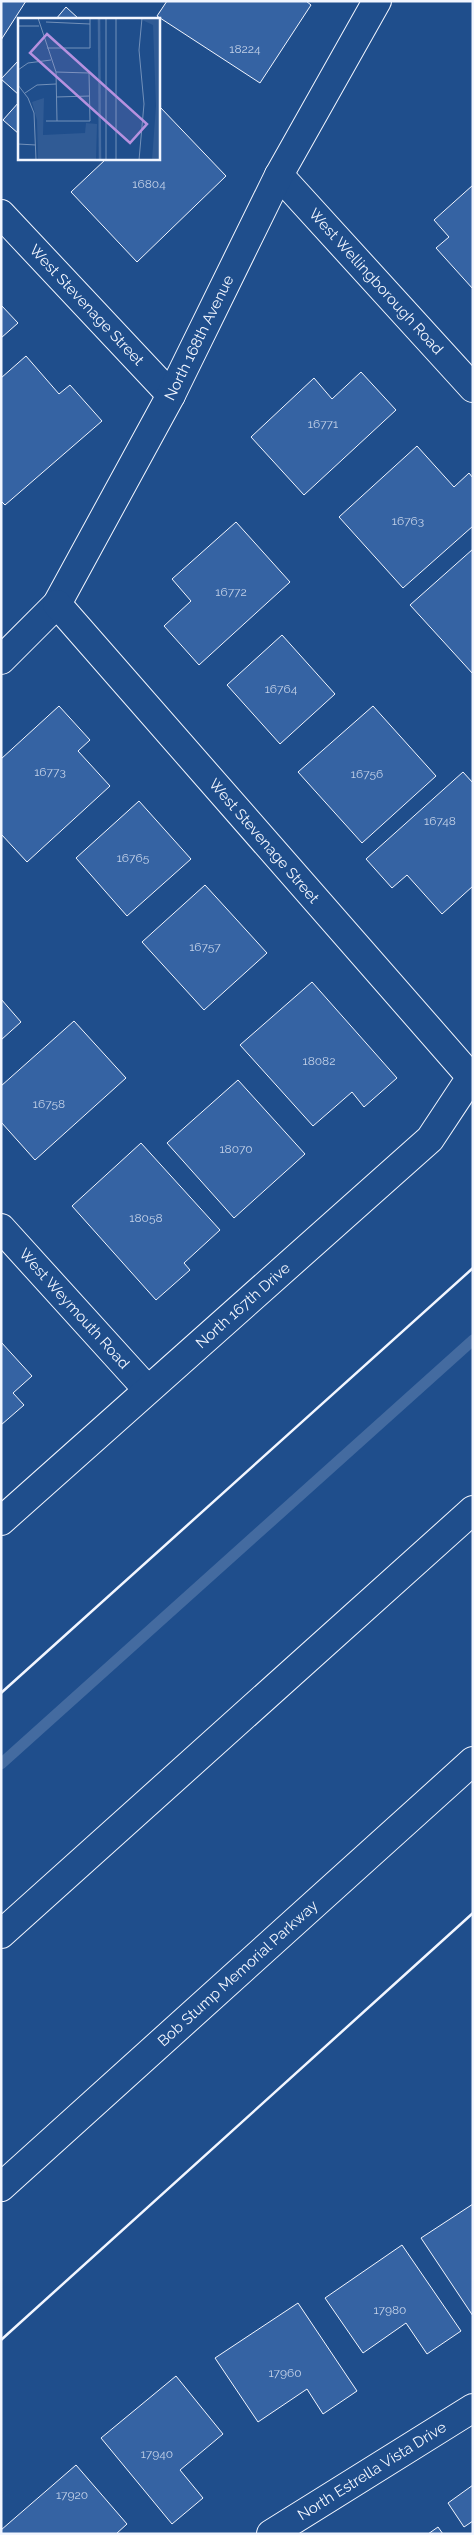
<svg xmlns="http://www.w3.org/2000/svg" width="474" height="2535" font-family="Raleway,sans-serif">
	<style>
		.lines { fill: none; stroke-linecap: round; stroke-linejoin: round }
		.stream { stroke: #446ba0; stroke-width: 11 }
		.building { fill: #3563a3; stroke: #f2f6ff }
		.minor-casing { stroke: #f2f6ff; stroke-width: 30 }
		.highway-casing { stroke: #f2f6ff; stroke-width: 30 }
		.minor { stroke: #1f4e8c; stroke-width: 28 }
		.highway { stroke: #1f4e8c; stroke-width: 28 }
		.wall { stroke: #f2f6ff; stroke-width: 2.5 }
		.labels { text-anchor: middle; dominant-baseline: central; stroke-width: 4; stroke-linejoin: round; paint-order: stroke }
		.number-label { font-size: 12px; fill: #c3d1e8 }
		.street-label { font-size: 15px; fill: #f2f6ff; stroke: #1f4e8c }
		.inset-river { fill: none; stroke: #446ba0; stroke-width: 2.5 }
		.inset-road { fill: none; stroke: #7391ba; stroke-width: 1 }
		.view { fill: #b691df; fill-opacity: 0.15; stroke: #b691df; stroke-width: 2.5 }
		.inset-edge { fill: none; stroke: #f2f6ff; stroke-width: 2.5 }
	</style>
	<rect width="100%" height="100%" fill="#1f4e8c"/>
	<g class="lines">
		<path class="stream" d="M1 1764 473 1340"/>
	</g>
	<path class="building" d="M1 1H26L1 40Z
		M167 1H306L311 5 260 83 157 16Z
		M66 7 79 19H56Z
		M19 60V95L1 79Z
		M19 102V134L3 120Z
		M160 107 226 176 137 262 71 192 106 159H159Z
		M473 185V289L436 248 449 237 434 220Z
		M1 305 18 323 1 338Z
		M26 356 59 394 70 385 102 421 5 505 1 501V378Z
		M361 372 396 410 304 495 251 437 314 378 332 399Z
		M417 446 454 487 469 473 473 478V526L403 588 339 517Z
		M236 522 290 582 199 665 164 626 191 601 172 579Z
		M473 549V674L410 605Z
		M282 635 335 694 280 744 227 685Z
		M59 706 90 740 78 751 110 786 27 862 1 834V759Z
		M373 706 436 776 362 843 298 772Z
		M463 772 473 783V886L442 914 407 875 392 888 366 859Z
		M139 801 191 859 127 916 76 858Z
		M205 885 267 953 204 1010 142 942Z
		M312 982 397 1078 364 1107 352 1092 313 1126 240 1045Z
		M1 999 21 1022 1 1040Z
		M74 1021 126 1078 35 1160 1 1122V1086Z
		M238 1080 305 1154 234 1218 167 1143Z
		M141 1143 220 1230 184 1263 190 1270 156 1300 72 1206Z
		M1 1342 32 1376 13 1393 24 1405 1 1425Z
		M473 2204V2316L421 2238Z
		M402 2245 461 2331 427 2354 406 2323 363 2353 325 2298Z
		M298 2303 357 2391 323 2414 307 2389 258 2422 215 2358Z
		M176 2376 223 2434 180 2470 203 2498 172 2524 101 2438Z
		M76 2465 127 2524 116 2534H1V2530Z
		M473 2485V2521L464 2527 448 2503Z
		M438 2527 443 2534H428Z"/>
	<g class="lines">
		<g class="minor-casing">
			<g id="minor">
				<path id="s1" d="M279 175 473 388"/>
				<path id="s2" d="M1 214 171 395"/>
				<path id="s3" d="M1 660 57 604 171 395 279 175 377 1"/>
				<path id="s4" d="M1 1228 147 1389"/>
				<path id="s5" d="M1 1521 430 1139 471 1077 57 604"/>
				<path id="s6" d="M271 2534 473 2408"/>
			</g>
		</g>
		<g class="highway-casing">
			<g id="highway">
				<path d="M1 1934 473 1510"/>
				<path id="s7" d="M1 2187 473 1761"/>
			</g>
		</g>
		<use href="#minor" class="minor"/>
		<use href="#highway" class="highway"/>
		<path class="wall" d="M1 1693 473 1268
			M1 2340 473 1913"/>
	</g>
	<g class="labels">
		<g class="number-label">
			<text x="245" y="49">18224</text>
			<text x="149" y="184">16804</text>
			<text x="323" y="424">16771</text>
			<text x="408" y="521">16763</text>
			<text x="231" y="592">16772</text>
			<text x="281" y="689">16764</text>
			<text x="50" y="772">16773</text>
			<text x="367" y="774">16756</text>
			<text x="440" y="821">16748</text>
			<text x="133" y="858">16765</text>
			<text x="205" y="947">16757</text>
			<text x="319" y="1061">18082</text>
			<text x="49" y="1104">16758</text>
			<text x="236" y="1149">18070</text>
			<text x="146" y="1218">18058</text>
			<text x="390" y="2310">17980</text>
			<text x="285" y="2373">17960</text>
			<text x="157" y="2454">17940</text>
			<text x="72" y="2495">17920</text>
		</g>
		<g class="street-label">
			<text stroke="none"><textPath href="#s1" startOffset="144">West Wellingborough Road</textPath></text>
			<text stroke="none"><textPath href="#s2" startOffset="125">West Stevenage Street</textPath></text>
			<text stroke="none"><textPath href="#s3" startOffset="381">North 168th Avenue</textPath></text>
			<text transform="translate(264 841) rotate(49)">West Stevenage Street</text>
			<text stroke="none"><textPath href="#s5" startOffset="324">North 167th Drive</textPath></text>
			<text stroke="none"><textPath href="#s4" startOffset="109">West Weymouth Road</textPath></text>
			<text stroke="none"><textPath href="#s7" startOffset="319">Bob Stump Memorial Parkway</textPath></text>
			<text stroke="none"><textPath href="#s6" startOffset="119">North Estrella Vista Drive</textPath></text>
		</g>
	</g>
	<g transform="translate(18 18)">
		<rect width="142" height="142" fill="#1f4e8c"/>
		<path d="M142 0V142H134L138 88 135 7 122 1ZM26 80 25 117 67 115 68 105 79 106 78 142H20L19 102 14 84Z" fill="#305b95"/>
		<path class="inset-river" d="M81 0 82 142"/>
		<path class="inset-road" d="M20 0 38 54 39 103M98 0V142M28 4 72 6M0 8H21M29 30H72V0M0 52 10 45 33 42M0 67 10 80 16 95 18 142M7 75 19 67 38 66M38 79 72 78M28 103H72L71 55 38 54M0 120V142M0 126 18 127M88 142V0M121 142 126 86 121 32 124 0"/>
		<path class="view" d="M29 16 129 106 112 125 12 35Z"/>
		<rect width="142" height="142" class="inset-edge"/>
	</g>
	<rect width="474" height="2535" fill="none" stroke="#f2f6ff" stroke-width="5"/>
</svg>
